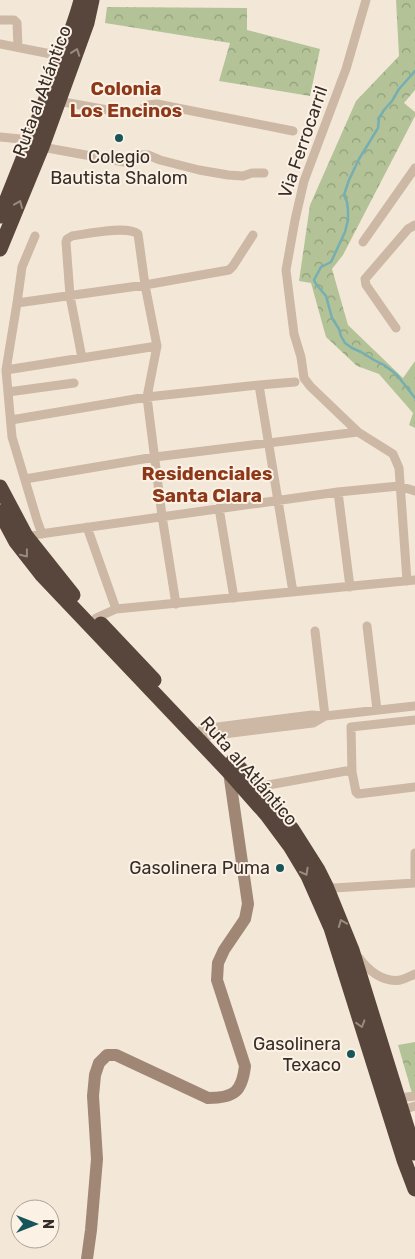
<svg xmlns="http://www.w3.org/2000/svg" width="415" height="1259" font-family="Rubik,sans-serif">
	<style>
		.forest { fill: url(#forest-crowns) }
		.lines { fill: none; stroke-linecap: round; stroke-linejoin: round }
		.stream { stroke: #75aeb3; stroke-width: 2.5 }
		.street { stroke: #ccb8a4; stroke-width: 9 }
		.secondary { stroke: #a08675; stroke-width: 12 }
		.highway { stroke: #58463c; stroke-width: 15 }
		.oneway { stroke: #998a80 }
		.poi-dot { fill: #18555b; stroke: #fbf1e5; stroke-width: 2 }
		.labels { text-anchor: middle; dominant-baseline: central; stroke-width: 4; stroke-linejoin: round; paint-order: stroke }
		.street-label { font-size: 18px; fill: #372c26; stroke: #fbf1e5 }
		.poi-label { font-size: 18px; fill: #372c26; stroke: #fbf1e5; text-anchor: end }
		.neighbourhood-label { font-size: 19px; font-weight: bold; fill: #8c3819; stroke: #fbf1e5 }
	</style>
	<defs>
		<pattern id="forest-crowns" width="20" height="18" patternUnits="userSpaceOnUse" patternTransform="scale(1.25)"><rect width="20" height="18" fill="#b3c397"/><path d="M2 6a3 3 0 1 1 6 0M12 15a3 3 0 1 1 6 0" fill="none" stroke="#929f7b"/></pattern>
	</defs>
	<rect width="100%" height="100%" fill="#f3e8d8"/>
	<path class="forest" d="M396 0H415V90L404 103 415 112V116L343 255 332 269 348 325 403 378 415 361V428L409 425 413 413 379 374 357 366 326 337 311 283 299 281 310 205 356 101 399 56Z
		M107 7 247 8V30L320 49 310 96 219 81 230 43 105 23Z
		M415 1042V1097L412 1093 398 1045Z"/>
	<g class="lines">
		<path class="stream" d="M415 71 399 89 392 101 384 110 379 118 378 128 359 159 349 180 344 195 347 202 348 210V220L345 232 331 262 321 267 314 280 316 284 326 296 332 318 339 329 341 336 345 343 352 348 361 352 374 360 384 365 392 371 397 375 415 398"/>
		<path class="street" d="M366 0 346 69 304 181 295 220 286 270 294 334 301 357 304 378 310 386 358 432 393 454 399 468 407 581
			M0 20H14L17 23 18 47
			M0 44 61 56
			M58 101 124 113 139 111 148 105 157 104 293 131
			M0 137 31 140
			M42 147 124 162 141 155H148L160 160 199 170 228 175 243 176 252 173H264
			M35 236 22 267 17 303 6 370 12 437 37 520 42 534
			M363 242 415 168
			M17 303 145 285 229 270 233 266 253 235
			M396 328 366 285 365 279 408 229 415 225
			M82 358 70 296 66 242 67 239 72 236C87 234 127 225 138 234L145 285 157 346 147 397 162 516 176 604
			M6 370 157 346
			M259 385 293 592
			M8 392 74 383
			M11 420 147 397 259 385 295 382
			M25 479 155 457 358 432
			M338 492 350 587
			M219 508 234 598
			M87 527 116 609
			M26 536 338 492 399 486 415 491
			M96 618 116 609 415 580
			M367 626 377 710
			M315 631 325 716
			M415 720 351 727 352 772 356 792 358 794 415 787
			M202 729 312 715 325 716 415 706
			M208 736 313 723 325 716
			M257 787 346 771 352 772
			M326 886 334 888 415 883V853
			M359 958C368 970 383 983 400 980 405 979 410 976 415 974
			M399 1098 415 1096
			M402 1110 415 1106"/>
		<path class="secondary" d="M87 1259 91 1230 97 1159 93 1096 95 1075 99 1063 107 1055H116L208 1098C234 1098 242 1092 245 1066L217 980 218 963 224 950 245 919 248 904 229 772"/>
		<path class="highway" d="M0 216C20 168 39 119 57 69 65 46 75 24 81 0
			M0 249 42 147 87 23 92 0
			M0 487 26 536 73 595
			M0 512 16 542 41 574 229 772 267 815 290 846 308 876 331 928 404 1160 415 1189
			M101 624 154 680
			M233 761 257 787 292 829 318 870 326 886 352 950 415 1153"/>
	</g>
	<defs><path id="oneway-chevron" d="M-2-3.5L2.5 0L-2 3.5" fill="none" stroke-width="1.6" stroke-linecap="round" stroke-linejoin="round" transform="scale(1.25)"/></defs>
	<g class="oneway">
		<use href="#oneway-chevron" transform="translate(76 52) rotate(-70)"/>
		<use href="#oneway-chevron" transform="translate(19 204) rotate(-68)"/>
		<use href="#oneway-chevron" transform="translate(25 554) rotate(52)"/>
		<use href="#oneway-chevron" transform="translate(305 872) rotate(61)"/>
		<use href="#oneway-chevron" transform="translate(342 923) rotate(-112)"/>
		<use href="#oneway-chevron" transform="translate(361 1024) rotate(73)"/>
	</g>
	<g class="poi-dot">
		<circle cx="119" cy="138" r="5"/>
		<circle cx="280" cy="868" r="5"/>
		<circle cx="351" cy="1054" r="5"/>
	</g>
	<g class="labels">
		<g class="street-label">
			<text transform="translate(42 91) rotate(-70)">Ruta al Atlántico</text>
			<text transform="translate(303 142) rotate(-71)">Via Ferrocarril</text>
			<text transform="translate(249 771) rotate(49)">Ruta al Atlántico</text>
		</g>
		<g class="poi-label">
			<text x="119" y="157" text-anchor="middle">Colegio<tspan x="119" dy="21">Bautista Shalom</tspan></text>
			<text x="270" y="868">Gasolinera Puma</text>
			<text x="341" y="1044">Gasolinera<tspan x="341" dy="21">Texaco</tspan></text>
		</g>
		<g class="neighbourhood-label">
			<text x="126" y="88">Colonia<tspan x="126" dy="22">Los Encinos</tspan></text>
			<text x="207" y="473">Residenciales<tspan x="207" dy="22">Santa Clara</tspan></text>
		</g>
	</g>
	<g transform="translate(35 1224) rotate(90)"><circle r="24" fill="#fbf1e5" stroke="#ada299"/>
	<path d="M0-4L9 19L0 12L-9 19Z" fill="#18555b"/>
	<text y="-8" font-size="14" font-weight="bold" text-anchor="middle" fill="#372c26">N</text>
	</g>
</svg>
